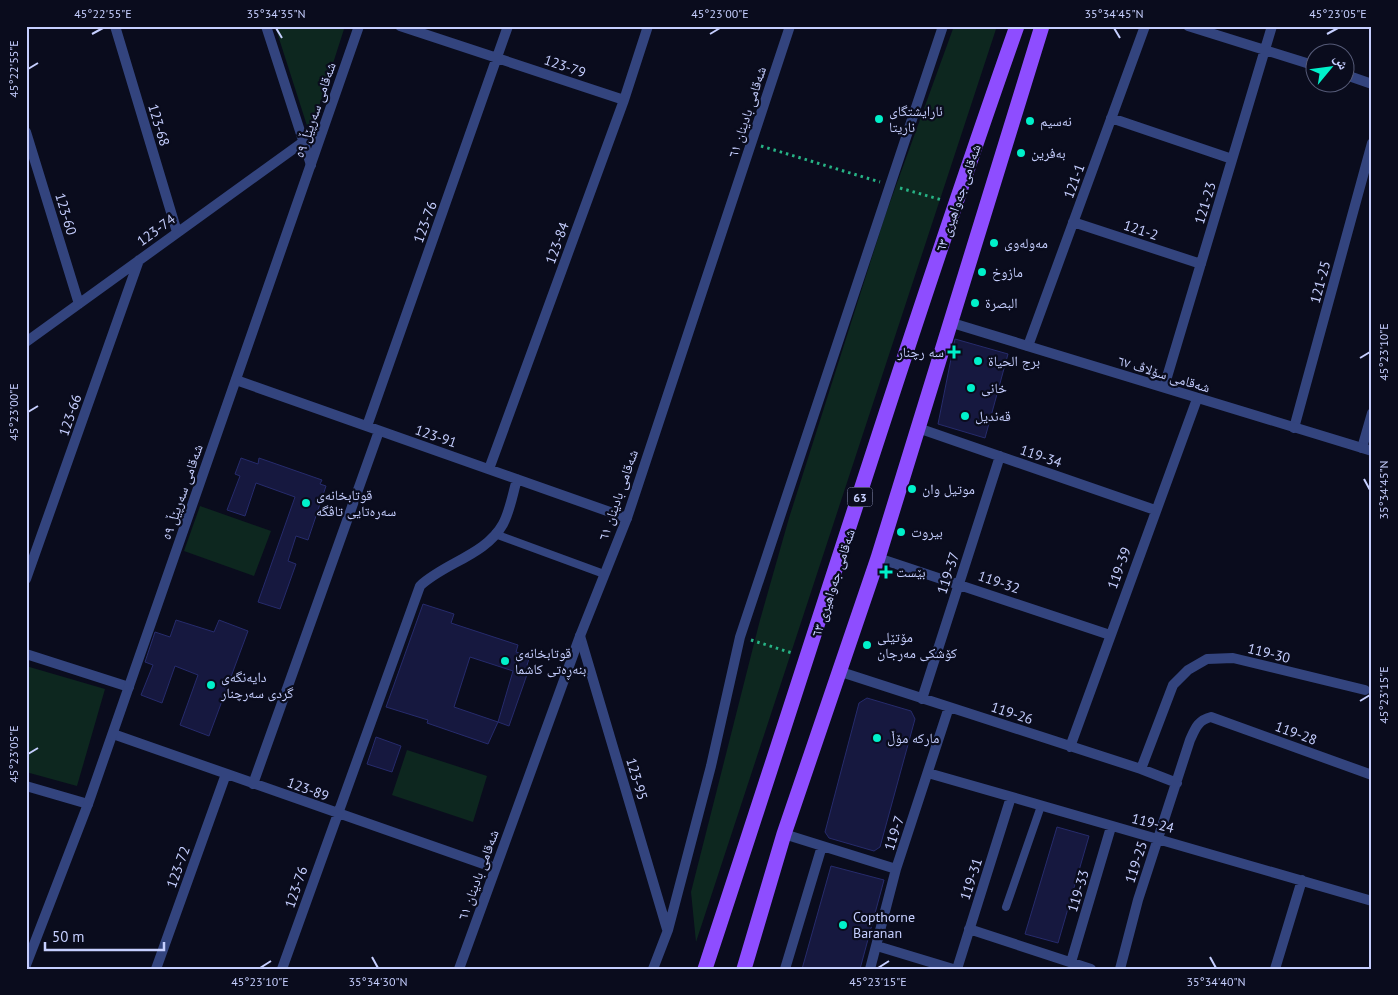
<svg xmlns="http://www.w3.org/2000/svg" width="1398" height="995" font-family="'PT Sans','Noto Naskh Arabic',sans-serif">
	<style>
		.green { fill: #0d271f }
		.building { fill: #16183f; stroke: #262b6c; fill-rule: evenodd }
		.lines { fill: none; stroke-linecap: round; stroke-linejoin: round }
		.path { stroke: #27b385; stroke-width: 3; stroke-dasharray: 2.5 4; stroke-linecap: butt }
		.service { stroke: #33447e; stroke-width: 8 }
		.minor { stroke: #33447e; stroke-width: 10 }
		.tertiary { stroke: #33447e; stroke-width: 10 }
		.primary { stroke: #8e4dff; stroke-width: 15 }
		.ticks { fill: none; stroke: #c6cfff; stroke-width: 2 }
		.poi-dot { fill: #00f1ca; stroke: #0a0c1d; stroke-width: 2 }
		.labels { text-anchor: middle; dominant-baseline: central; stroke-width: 4.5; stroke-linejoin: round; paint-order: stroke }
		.shield { fill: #0a0c1d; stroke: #8e94bb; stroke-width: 1 }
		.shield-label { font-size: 12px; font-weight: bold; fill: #c6cfff }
		.street-label { font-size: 14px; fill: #c6cfff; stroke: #0a0c1d }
		.poi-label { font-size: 14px; fill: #c6cfff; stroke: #0a0c1d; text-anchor: start }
		.neatline { fill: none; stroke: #c6cfff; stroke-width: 2 }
		.ticks-label { font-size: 12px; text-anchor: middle; fill: #c6cfff }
	</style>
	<rect width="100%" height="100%" fill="#0a0c1d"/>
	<path class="green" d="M275 26H345L310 135Z
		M954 26H997L696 942 691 892 760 620 789 518 885 216Z
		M200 506 271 531 254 576 184 551Z
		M26 666 105 689 77 786 26 772Z
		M407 750 487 776 473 822 392 795Z"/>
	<path class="building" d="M955 339 1008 354 985 438 938 424Z
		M241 458 258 464 259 458 322 480 320 484 326 486 308 540 296 536 288 561 296 564 280 609 258 602 295 497 256 483 245 516 227 510 240 476 235 474Z
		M423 604 454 614 451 623 518 645 516 652 530 656 527 665 530 666 509 726 498 722 488 744 427 723 428 720 386 707ZM470 657 513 671 498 722 454 707Z
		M176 620 214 632 219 620 248 631 209 736 180 725 198 675 175 666 162 703 141 695 153 665 145 662 155 632 170 637Z
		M867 698 911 711 915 719 880 847 874 851 829 838 825 832 859 703Z
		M376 737 401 746 392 772 367 764Z
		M1057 827 1089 836 1058 943 1025 934Z
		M831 866 884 880 860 969H802Z"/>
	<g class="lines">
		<path class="path" d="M761 146 880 182
			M900 188 942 200
			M751 640 792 653"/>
		<path class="service" d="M495 534 604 574
			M1006 907 1041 806"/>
		<path class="minor" d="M115 26 177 232
			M266 26 311 165
			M400 26 624 100
			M1188 26 1316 66
			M1346 75 1372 84
			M1111 118 1232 159
			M26 132 79 304
			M1073 222 1201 264
			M26 342 303 142
			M1028 346 1145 26
			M236 380 627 518
			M1164 387 1272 26
			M367 426 508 26
			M918 428 1155 510
			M1294 428 1372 143
			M1362 448 1372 413
			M489 469 624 100 648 26
			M878 558 1110 635
			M26 579 139 260
			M580 636 667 929
			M26 654 129 687
			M838 671 1141 769 1177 783
			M922 699 1000 456
			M113 734 495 868
			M1070 747 1197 399
			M1141 769 1173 685 1188 670 1207 659 1233 658 1365 690
			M928 773C1076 816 1224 857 1372 901
			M253 784 379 431
			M26 786 88 804
			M784 834 896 869
			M969 929 1091 969
			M877 946 953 969
			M1071 962 1111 827
			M156 969 226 774
			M282 969 420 586C444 563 486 555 503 524 510 511 513 493 517 479
			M653 969 668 930 711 766 740 637 943 26
			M785 969 822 846
			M870 969 896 869 949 707
			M957 969 1011 797
			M1120 969 1138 900 1190 740C1195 729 1198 720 1211 717L1372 775
			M1275 969 1302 880"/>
		<path class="tertiary" d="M949 322 1372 451
			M26 965 88 804 359 26
			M459 969 580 636 627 518 790 26"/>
		<path class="primary" d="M705 969C809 655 907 338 1017 26
			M744 969 784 834 878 558 1042 26"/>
	</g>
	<path class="ticks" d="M276 28 282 38M1114 28 1120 38M92 34 103 28M710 34 720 28M1327 34 1338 28M28 69 38 63M1360 358 1370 352M28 412 38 406M1364 479 1370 490M1360 701 1370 695M28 754 38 748M372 957 378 968M1210 957 1216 968M260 968 271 961M878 968 889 961"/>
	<g class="poi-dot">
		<circle cx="879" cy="119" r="5"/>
		<circle cx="1030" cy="121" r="5"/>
		<circle cx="1021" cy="153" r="5"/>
		<circle cx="994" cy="243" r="5"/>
		<circle cx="982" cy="272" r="5"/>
		<circle cx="975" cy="303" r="5"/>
		<path d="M951.5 344.5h5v5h5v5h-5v5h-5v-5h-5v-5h5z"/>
		<circle cx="978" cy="361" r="5"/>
		<circle cx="971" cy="388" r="5"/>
		<circle cx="965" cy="416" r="5"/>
		<circle cx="912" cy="489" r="5"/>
		<circle cx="306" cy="503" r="5"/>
		<circle cx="901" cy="532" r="5"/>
		<path d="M883.5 564.5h5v5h5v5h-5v5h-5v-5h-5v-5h5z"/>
		<circle cx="867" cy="645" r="5"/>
		<circle cx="505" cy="661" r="5"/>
		<circle cx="211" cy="685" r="5"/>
		<circle cx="877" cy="738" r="5"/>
		<circle cx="843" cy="925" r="5"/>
	</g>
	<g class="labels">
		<rect class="shield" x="847.5" y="487.5" width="25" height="19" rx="4"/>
		<g class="shield-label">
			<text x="860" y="497">63</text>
		</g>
		<g class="street-label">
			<text transform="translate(565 66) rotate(19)">123-79</text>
			<text transform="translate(315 110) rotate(-71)">شەقامی سەرپێڵ ٥٩</text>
			<text transform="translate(747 112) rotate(-72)">شەقامی بادینان ٦١</text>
			<text transform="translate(159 125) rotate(73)">123-68</text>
			<text transform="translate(1074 181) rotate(-70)">121-1</text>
			<text transform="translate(958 198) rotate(-71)">شەقامی جەواهیری ٦٣</text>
			<text transform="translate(1205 203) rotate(-73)">121-23</text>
			<text transform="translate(66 214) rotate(73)">123-60</text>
			<text transform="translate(425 222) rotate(-70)">123-76</text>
			<text transform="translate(156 230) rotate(-36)">123-74</text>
			<text transform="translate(1141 230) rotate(18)">121-2</text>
			<text transform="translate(557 243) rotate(-70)">123-84</text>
			<text transform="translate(1320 282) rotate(-75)">121-25</text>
			<text transform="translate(1164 374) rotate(17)">شەقامی سۆلاڤ ٦٧</text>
			<text transform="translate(70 415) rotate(-71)">123-66</text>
			<text transform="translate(436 436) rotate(19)">123-91</text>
			<text transform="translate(1041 456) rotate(19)">119-34</text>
			<text transform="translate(182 492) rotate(-71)">شەقامی سەرپێڵ ٥٩</text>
			<text transform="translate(618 495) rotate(-71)">شەقامی بادینان ٦١</text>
			<text transform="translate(1119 568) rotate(-70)">119-39</text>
			<text transform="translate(948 573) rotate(-72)">119-37</text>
			<text transform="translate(999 582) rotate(19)">119-32</text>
			<text transform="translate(833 583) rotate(-72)">شەقامی جەواهیری ٦٣</text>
			<text transform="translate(1269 653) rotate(14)">119-30</text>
			<text transform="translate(1012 713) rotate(18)">119-26</text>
			<text transform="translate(1296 733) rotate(20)">119-28</text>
			<text transform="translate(637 779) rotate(73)">123-95</text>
			<text transform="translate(308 789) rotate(20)">123-89</text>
			<text transform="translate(1153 823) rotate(14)">119-24</text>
			<text transform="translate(894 833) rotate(-72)">119-7</text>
			<text transform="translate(1136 862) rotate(-72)">119-25</text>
			<text transform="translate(178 867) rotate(-70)">123-72</text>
			<text transform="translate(478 875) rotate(-70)">شەقامی بادینان ٦١</text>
			<text transform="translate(971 879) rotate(-72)">119-31</text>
			<text transform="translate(296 887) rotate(-71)">123-76</text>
			<text transform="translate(1078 891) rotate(-73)">119-33</text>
		</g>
		<g class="poi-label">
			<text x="889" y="111">ئارایشتگای<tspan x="889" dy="16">ناریتا</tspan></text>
			<text x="1040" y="121">نەسیم</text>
			<text x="1031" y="153">بەفرین</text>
			<text x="1004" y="243">مەولەوی</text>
			<text x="992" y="272">مازوخ</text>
			<text x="985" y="303">البصرة</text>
			<text x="944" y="352" text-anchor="end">سه رچنار</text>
			<text x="988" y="361">برج الحياة</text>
			<text x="981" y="388">خانی</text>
			<text x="975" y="416">قەندیل</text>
			<text x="922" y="489">موتيل وان</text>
			<text x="316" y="495">قوتابخانەی<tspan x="316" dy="16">سەرەتایی تاڤگە</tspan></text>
			<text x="911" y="532">بیروت</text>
			<text x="896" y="572">بێست</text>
			<text x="877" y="637">مۆتێلی<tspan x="877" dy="16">کۆشکی مەرجان</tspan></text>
			<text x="515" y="653">قوتابخانەی<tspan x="515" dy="16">بنەڕەتی کاشما</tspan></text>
			<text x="221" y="677">دایەنگەی<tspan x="221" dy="16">گردی سەرچنار</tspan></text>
			<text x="887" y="738">مارکە مۆڵ</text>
			<text x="853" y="917">Copthorne<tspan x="853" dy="16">Baranan</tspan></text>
		</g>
	</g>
	<rect width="1398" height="995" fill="none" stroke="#0a0c1d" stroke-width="55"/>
	<g transform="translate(1330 68) rotate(61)"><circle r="24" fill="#0a0c1d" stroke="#555a77"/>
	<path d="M0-4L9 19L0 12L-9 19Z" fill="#00f1ca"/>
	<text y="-8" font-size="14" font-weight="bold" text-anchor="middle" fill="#c6cfff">ش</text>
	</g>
	<path d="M45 942v8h119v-8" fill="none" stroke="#c6cfff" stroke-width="2.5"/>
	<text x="52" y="942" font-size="15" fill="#c6cfff" stroke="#0a0c1d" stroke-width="4" paint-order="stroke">50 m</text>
	<rect x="28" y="28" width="1342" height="940" class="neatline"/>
	<g class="ticks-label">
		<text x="103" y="18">45°22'55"E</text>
		<text x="276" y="18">35°34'35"N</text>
		<text x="720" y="18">45°23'00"E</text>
		<text x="1114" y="18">35°34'45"N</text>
		<text x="1338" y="18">45°23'05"E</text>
		<text transform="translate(14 69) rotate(-90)" y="4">45°22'55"E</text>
		<text transform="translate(1384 352) rotate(-90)" y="4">45°23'10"E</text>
		<text transform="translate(14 412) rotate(-90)" y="4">45°23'00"E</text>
		<text transform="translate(1384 490) rotate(-90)" y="4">35°34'45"N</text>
		<text transform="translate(1384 695) rotate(-90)" y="4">45°23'15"E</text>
		<text transform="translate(14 754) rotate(-90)" y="4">45°23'05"E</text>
		<text x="260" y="986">45°23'10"E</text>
		<text x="378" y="986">35°34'30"N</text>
		<text x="878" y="986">45°23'15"E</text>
		<text x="1216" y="986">35°34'40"N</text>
	</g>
</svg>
